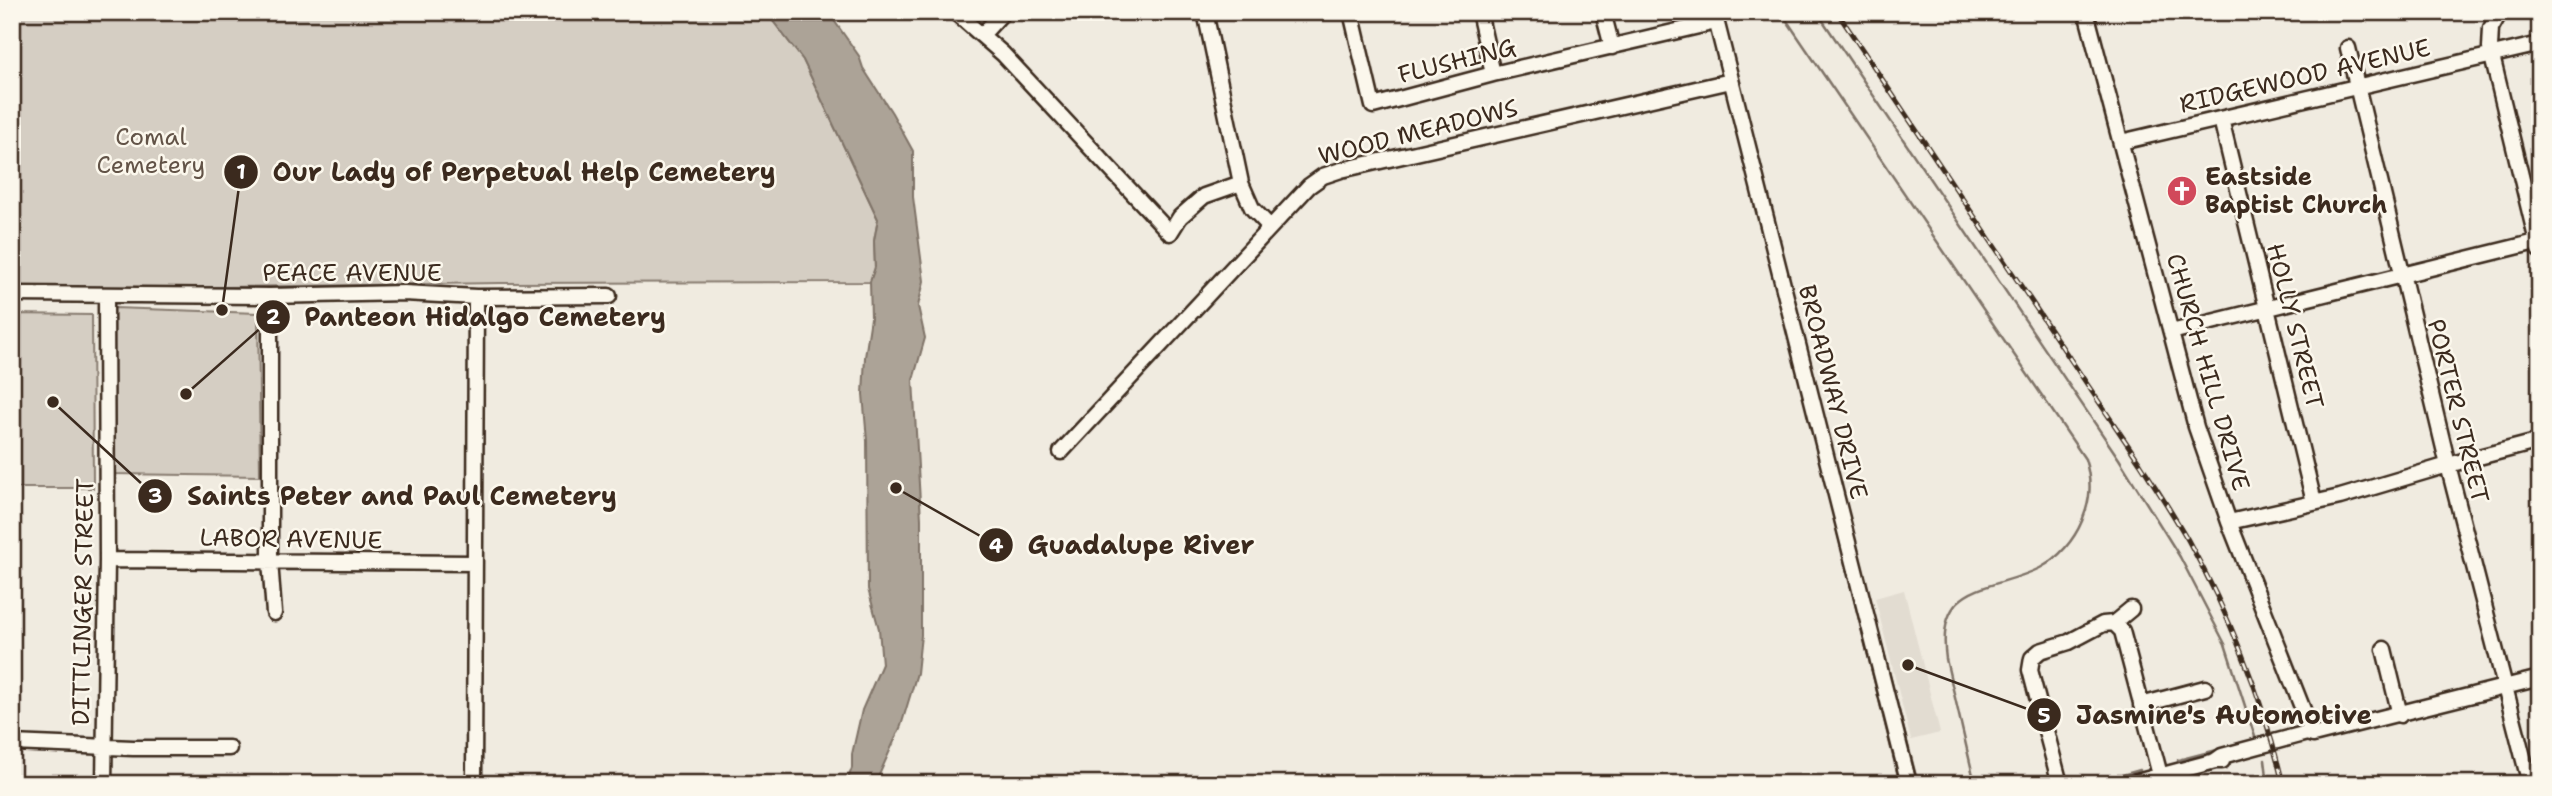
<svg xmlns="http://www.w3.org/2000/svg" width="2552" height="796" font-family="'Shantell Sans',sans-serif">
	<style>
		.built { fill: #e2dcd1 }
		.green { fill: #d5cec3; stroke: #887c70; stroke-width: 2 }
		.water { fill: #aca397; stroke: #7f7367; stroke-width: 2 }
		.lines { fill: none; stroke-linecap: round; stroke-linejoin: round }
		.stream { stroke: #7f7367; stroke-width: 2.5 }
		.minor-casing { stroke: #3b2a1e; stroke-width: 19 }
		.minor { stroke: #fbf7ec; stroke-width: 14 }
		.rail-casing { stroke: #3b2a1e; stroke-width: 5 }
		.rail { stroke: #fbf7ec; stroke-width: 2.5; stroke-dasharray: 8; stroke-linecap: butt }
		.labels { text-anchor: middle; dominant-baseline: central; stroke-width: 5; stroke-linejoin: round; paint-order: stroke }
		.street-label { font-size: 24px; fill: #3b2a1e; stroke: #fbf7ec }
		.park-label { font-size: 24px; fill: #625347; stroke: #fbf7ec }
		.poi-label { font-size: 24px; font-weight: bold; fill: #3b2a1e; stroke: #fbf7ec; text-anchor: start }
		.leader { fill: none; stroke: #3b2a1e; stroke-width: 2.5 }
		.callout-dot { fill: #3b2a1e; stroke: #fbf7ec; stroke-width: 2.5 }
		.mark-label { font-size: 21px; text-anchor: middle; font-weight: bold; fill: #fff }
		.callout-label { font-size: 26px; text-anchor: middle; font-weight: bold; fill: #3b2a1e; stroke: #fbf7ec; stroke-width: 5; stroke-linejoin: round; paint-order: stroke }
	</style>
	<rect width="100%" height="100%" fill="#f0ebe0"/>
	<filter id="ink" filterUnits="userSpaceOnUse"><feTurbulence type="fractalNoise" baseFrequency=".0143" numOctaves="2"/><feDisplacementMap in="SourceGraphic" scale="14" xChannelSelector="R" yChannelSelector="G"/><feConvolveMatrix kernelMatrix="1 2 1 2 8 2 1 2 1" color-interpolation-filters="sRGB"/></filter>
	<g filter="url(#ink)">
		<path class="built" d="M1904 590 1940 733 1911 740 1875 598Z"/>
		<path class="green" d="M12 12H766L803 60 878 219 874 241 875 270 870 282 500 283 12 290Z
			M114 308 258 313 260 476 113 474Z
			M12 314 92 315 93 488H12Z"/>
		<path class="water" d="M766 12H828L859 56 863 68 892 113 913 151V197L924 281 918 306 925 338 913 380 921 519V635L917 673 901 726 875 784H846L852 768V754L862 710 882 664 879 629 868 589 867 441 863 394 865 357 871 318 870 282 875 267 874 241 878 219 803 60Z"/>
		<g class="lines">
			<path class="stream" d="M1781 12 2085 459C2092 481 2091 499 2082 521 2074 540 2059 558 2040 568 1992 592 1935 580 1946 659L1975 784
				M1817 12 2119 459 2180 557 2225 644 2256 740
				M1812 430 1900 784
				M1869 595 1918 784
				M2178 760 2248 742
				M2265 760 2268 784
				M2090 784 2140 770"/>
			<g class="minor-casing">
				<path id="minor" d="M955 12 1003 54 1170 233 1180 217 1204 196 1241 183
					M1205 12 1241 183 1252 208 1270 227
					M1351 12 1373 106 1493 74 1716 22
					M1479 12 1493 74
					M1603 12 1612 47
					M1714 12 1909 784
					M2086 12 2196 427 2229 522 2313 735
					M2500 12 2491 28 2490 48 2539 250
					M982 35 1003 12
					M2348 48 2448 465 2530 784
					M2221 119 2314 502
					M2121 142 2540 44
					M12 294 270 296 404 293 476 297 609 296
					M270 296V561L274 613
					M2171 332 2540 241
					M1061 452 1309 186 1323 176 1341 170 1731 81
					M2229 522 2340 497 2448 465 2540 441
					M107 560 475 563
					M2114 623 2122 631 2160 775
					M2384 649 2400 715
					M2141 705 2205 688
					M12 743 133 748H229
					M2215 761 2222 756 2307 733 2313 735 2540 678
					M104 784 107 560 106 295
					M474 784 476 297
					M2060 784 2030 670 2032 658 2040 651 2069 642 2103 624 2114 623 2131 609
					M2129 784 2215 761H2222"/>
			</g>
			<use href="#minor" class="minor"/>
			<g class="rail-casing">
				<path id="rail" d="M1837 12 2140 463C2156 488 2173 514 2188 540 2230 616 2263 699 2283 784"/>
			</g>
			<use href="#rail" class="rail"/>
		</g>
	</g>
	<defs>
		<g id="church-disc" transform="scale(1.575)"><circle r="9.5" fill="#d1495b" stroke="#fbf7ec"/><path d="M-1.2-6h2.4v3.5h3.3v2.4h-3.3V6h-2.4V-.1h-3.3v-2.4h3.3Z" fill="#fff"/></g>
	</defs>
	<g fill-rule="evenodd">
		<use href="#church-disc" x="2182" y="191"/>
	</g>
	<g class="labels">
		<g class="street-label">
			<text transform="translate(1457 61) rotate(-14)">FLUSHING</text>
			<text transform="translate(2305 76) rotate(-13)">RIDGEWOOD AVENUE</text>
			<text transform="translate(1418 132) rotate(-14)">WOOD MEADOWS</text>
			<text x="352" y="273">PEACE AVENUE</text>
			<text transform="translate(2295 326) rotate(76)">HOLLY STREET</text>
			<text transform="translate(2208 372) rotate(74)">CHURCH HILL DRIVE</text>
			<text transform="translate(1833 392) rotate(76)">BROADWAY DRIVE</text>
			<text transform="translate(2458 411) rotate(76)">PORTER STREET</text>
			<text transform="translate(291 539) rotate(1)">LABOR AVENUE</text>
			<text transform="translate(83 602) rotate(-89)">DITTLINGER STREET</text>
		</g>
		<g class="park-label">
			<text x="151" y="137">Comal<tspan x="151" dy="28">Cemetery</tspan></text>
		</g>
		<g class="poi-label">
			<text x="2205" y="177">Eastside<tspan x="2205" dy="28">Baptist Church</tspan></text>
		</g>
	</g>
	<path class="leader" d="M222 310L241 172M186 394L273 317M53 402L155 496M896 488L996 545M1908 665L2044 715"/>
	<g class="callout-dot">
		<circle cx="222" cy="310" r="7"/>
		<circle cx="186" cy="394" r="7"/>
		<circle cx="53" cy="402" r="7"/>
		<circle cx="896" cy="488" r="7"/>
		<circle cx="1908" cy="665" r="7"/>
		<circle cx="241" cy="172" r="18"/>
		<circle cx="273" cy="317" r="18"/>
		<circle cx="155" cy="496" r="18"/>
		<circle cx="996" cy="545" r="18"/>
		<circle cx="2044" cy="715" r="18"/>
	</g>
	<g class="mark-label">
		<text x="241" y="179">1</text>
		<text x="273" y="324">2</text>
		<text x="155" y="503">3</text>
		<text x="996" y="553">4</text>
		<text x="2044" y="723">5</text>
	</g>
	<g class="callout-label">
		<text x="524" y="181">Our Lady of Perpetual Help Cemetery</text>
		<text x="485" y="326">Panteon Hidalgo Cemetery</text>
		<text x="402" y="505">Saints Peter and Paul Cemetery</text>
		<text x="1141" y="554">Guadalupe River</text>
		<text x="2224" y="724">Jasmine's Automotive</text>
	</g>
	<rect width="2552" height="796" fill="none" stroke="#fbf7ec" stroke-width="42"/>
	<rect x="21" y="21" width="2510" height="754" fill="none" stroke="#3b2a1e" stroke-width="2.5" filter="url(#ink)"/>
</svg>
